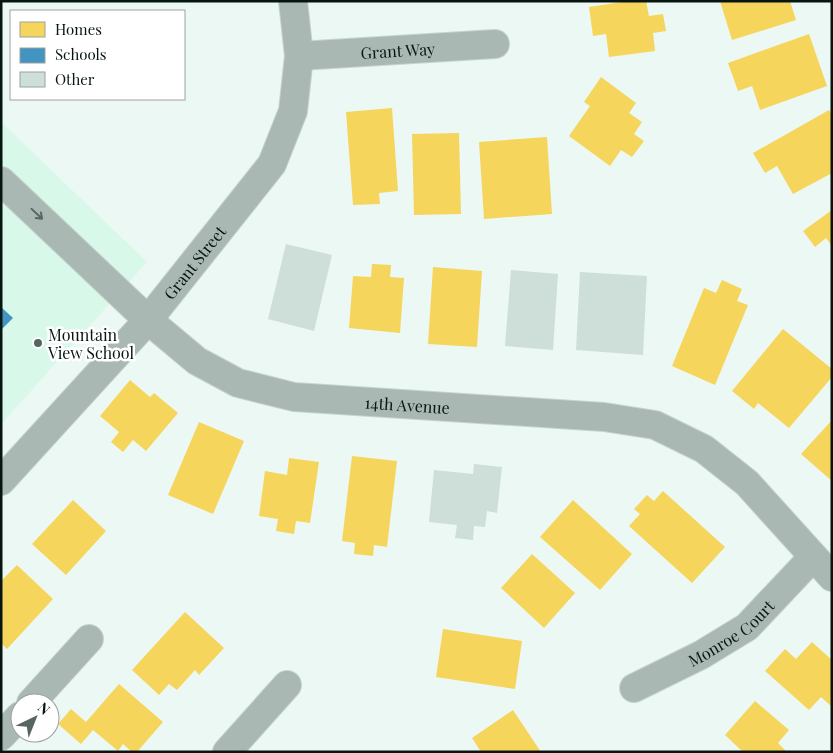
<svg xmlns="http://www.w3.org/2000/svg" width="833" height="753" font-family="'Playfair Display',serif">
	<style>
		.built { fill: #d8f8ea }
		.homes { fill: #f6d55c }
		.schools { fill: #4393c3 }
		.building { fill: #cddfd8 }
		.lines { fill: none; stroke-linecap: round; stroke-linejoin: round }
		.minor-casing { stroke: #c8d3cf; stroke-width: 30 }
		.minor { stroke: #a9b8b2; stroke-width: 28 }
		.oneway { stroke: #586761 }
		.poi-dot { fill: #57655f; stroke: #fff; stroke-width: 2 }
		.labels { text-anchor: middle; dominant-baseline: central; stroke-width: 5; stroke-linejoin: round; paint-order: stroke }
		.street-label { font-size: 16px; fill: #071610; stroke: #fff }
		.poi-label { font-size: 16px; fill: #071610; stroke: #fff; text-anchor: start }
	</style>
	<rect width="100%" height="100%" fill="#ecf8f3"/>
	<path class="built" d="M1 122 147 262 1 424Z"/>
	<path class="homes" d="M628 1H646L649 16 663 14 666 31 653 33 655 51 609 57 606 34 593 36 589 7Z
		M720 1H790L796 20 732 40Z
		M809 34 827 86 760 110 752 86 738 91 728 63Z
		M601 77 636 103 629 113 642 122 634 134 644 141 632 157 621 150 610 166 569 136 590 106 584 102Z
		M392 108 398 191 379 193 380 204 353 205 346 112Z
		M829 110 832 115V173L793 194 777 166 765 173 753 153Z
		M459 133 461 214 414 215 412 134Z
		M547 137 552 214 484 219 479 142Z
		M832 210V246L826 238 815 247 803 231Z
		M372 264 391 265 390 277 404 278 400 333 349 328 353 276 371 277Z
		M433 267 482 271 477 347 428 344Z
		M722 280 742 289 737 301 748 305 715 385 672 366 704 288 716 293Z
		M783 329 832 369V377L789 428 758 403 754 409 732 391Z
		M130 380 150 397 154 393 178 413 146 451 133 440 123 452 111 442 119 432 100 416Z
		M832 420V481L801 454Z
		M199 422 244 441 213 514 168 495Z
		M352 456 397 461 387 547 374 545 373 556 354 554 355 543 342 541Z
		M289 458 319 462 310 523 296 521 294 534 276 531 278 519 259 516 265 471 287 475Z
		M663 491 725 547 692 583 629 526 640 514 634 509 647 495 654 501Z
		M73 500 106 531 66 575 32 544Z
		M573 500 632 554 600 590 540 537Z
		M532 554 575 593 544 628 501 588Z
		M17 565 53 599 7 649 1 643V581Z
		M185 612 224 648 199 675 195 670 177 690 169 684 159 695 132 670Z
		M443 629 522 641 515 689 436 677Z
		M812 642 832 660V707L821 697 809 710 765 671 785 649 796 659Z
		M119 684 163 722 137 752H132L123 744 118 751 93 730 81 744 58 724 71 709 86 722Z
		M755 701 789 730 778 743 787 752H743L725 735Z
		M513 710 541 752H481L472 738Z"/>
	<path class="schools" d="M1 307 13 318 1 330Z"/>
	<path class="building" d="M286 244 332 255 314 331 268 319Z
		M511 270 558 274 553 350 505 346Z
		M580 272 647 276 643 355 576 350Z
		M474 464 502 467 497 513 487 511 485 527 474 526 473 540 455 538 457 525 429 522 434 470 473 474Z"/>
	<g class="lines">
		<g class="minor-casing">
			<g id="minor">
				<path id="s1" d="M299 56 495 44"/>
				<path id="s2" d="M1 181 148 320 197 361 238 383 294 397 604 417 655 425 704 449 747 483 832 577"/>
				<path id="s3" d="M1 481 148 320 272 164 293 111 299 56 293 1"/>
				<path id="s4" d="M634 688 701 655 747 627 813 557"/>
				<path d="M31 703 89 639"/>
				<path d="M1 736 20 716"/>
				<path d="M227 752 287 685"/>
			</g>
		</g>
		<use href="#minor" class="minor"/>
	</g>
	<defs><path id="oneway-shaft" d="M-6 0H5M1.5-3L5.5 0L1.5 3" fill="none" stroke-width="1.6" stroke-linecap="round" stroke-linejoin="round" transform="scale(1.25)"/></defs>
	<use class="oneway" href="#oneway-shaft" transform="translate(37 214) rotate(43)"/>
	<circle class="poi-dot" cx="38" cy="343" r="5"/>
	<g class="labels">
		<g class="street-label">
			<text stroke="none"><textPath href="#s1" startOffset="99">Grant Way</textPath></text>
			<text stroke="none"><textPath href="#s3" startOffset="292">Grant Street</textPath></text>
			<text stroke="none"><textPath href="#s2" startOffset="484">14th Avenue</textPath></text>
			<text stroke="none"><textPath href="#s4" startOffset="112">Monroe Court</textPath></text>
		</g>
		<g class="poi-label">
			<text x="48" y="334">Mountain<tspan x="48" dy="18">View School</tspan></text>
		</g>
	</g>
	<rect width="833" height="753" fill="none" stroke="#071610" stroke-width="5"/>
	<rect x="10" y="10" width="175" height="90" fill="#ffffff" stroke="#9ca29f"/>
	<rect x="20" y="22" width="25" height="15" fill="#f6d55c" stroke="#9ca29f"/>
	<text x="55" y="35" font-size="15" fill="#071610">Homes</text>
	<rect x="20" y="48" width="25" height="15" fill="#4393c3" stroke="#9ca29f"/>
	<text x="55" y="60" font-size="15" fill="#071610">Schools</text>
	<rect x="20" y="72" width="25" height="15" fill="#cddfd8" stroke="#9ca29f"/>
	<text x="55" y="85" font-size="15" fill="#071610">Other</text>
	<g transform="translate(35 718) rotate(43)"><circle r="24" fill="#ffffff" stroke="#9ca29f"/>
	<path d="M0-4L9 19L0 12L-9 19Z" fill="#57655f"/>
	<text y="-8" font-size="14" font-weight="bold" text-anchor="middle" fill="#071610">N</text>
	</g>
</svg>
